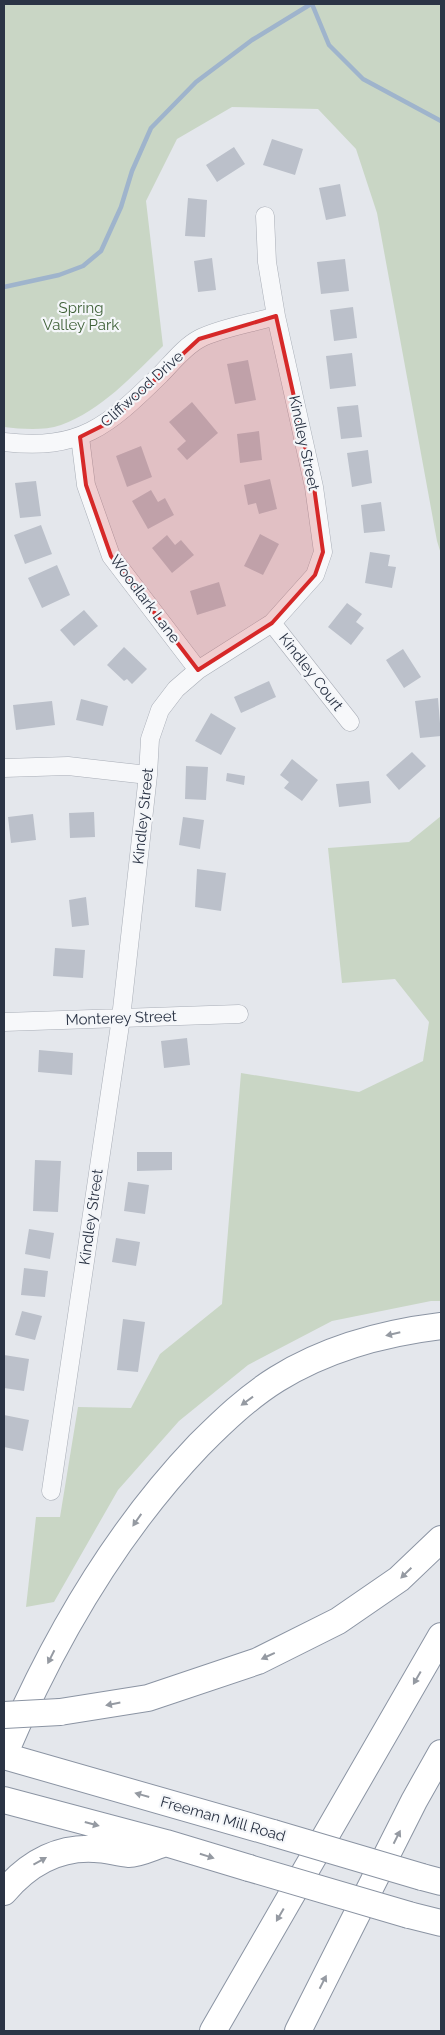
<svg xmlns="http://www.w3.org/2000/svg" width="445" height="2035" font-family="Raleway,sans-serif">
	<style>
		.green { fill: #c9d6c5 }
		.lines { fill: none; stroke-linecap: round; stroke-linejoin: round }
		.stream { stroke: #9fb4cc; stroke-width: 4.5 }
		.building { fill: #bbc0ca }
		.minor-casing { stroke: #a9aeb7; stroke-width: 19 }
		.highway-casing { stroke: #8b94a3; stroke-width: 28 }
		.minor { stroke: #f7f8fa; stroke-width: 18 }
		.highway { stroke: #fff; stroke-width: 26 }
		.highway-bridge-casing { stroke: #8b94a3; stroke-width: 28; stroke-linecap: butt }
		.highway-bridge { stroke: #fff; stroke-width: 26 }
		.oneway { fill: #959aa2 }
		.marked { fill: #d62828; fill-opacity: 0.2; stroke: #d62828; stroke-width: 4; stroke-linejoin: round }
		.labels { text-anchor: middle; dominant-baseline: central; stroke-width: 4.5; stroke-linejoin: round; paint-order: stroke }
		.park-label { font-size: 15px; fill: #3f6138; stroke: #f4f6f9 }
		.street-label { font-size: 15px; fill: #2b3445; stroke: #f4f6f9 }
	</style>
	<rect width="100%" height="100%" fill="#e4e7ec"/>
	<path class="green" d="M4 4H441V554L437 541 377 213 356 149 318 109 232 107 177 139 146 201 163 346C132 376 102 410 61 425 43 431 22 429 4 427Z
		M441 816V1301H431L332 1321 248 1365 179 1421 118 1490 54 1602 26 1607 36 1517H60L78 1407 131 1408 160 1354 222 1304 241 1073 359 1092 423 1061 429 1022 395 979 342 983 328 848 409 842Z"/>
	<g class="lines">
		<path class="stream" d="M312 4 329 45 363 79 441 121
			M4 287 59 275 83 266 101 251 121 207 132 171 151 128 196 82 252 40 311 4"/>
	</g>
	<path class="building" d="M272 139 303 149 295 175 263 165Z
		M234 147 245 164 217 182 206 165Z
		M340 184 346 216 326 220 319 188Z
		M188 198 207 200 205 237 185 236Z
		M212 258 216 290 198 292 194 261Z
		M345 259 349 291 321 294 317 262Z
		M353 307 357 338 334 341 330 310Z
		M352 353 356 386 330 389 326 356Z
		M248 360 256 400 235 404 227 364Z
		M192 402 218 433 187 460 177 449 186 441 169 422Z
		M358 405 362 437 341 439 337 407Z
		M259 431 262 460 240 463 237 434Z
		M141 446 152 477 127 487 116 456Z
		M368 450 372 483 352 487 347 453Z
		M270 479 277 509 259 514 256 503 248 505 244 485Z
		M36 481 41 516 20 518 15 483Z
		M151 490 158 502 165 498 174 515 148 529 132 501Z
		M381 502 385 531 364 533 361 505Z
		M41 525 52 554 25 564 14 535Z
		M260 534 279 544 263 575 244 566Z
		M167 535 175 545 181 540 194 555 172 573 152 548Z
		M370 552 390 555 388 566 396 567 392 588 365 583Z
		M57 565 70 595 42 608 28 578Z
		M219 582 226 606 197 615 190 591Z
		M347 603 362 614 356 622 364 628 351 645 328 627Z
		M84 610 98 626 74 646 60 630Z
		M124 647 147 669 132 684 127 679 124 681 107 665Z
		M403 649 421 677 404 688 386 660Z
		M269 681 276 697 241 713 234 697Z
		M438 698 441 736 420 738 415 701Z
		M81 699 108 706 103 726 76 720Z
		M52 701 55 725 16 730 13 705Z
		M211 713 236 728 221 755 195 741Z
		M412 752 426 766 399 790 386 775Z
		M292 759 318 780 302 801 284 788 289 782 280 775Z
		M186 766 208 767 206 800 185 799Z
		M227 773 245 776 244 785 226 781Z
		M369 781 371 803 339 807 336 784Z
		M94 812 95 837 70 838 69 813Z
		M33 814 36 840 11 843 8 817Z
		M183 817 204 820 200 849 179 845Z
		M197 869 226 873 221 911 195 907Z
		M86 897 89 925 72 927 69 900Z
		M55 948 85 950 83 978 53 976Z
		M187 1038 190 1065 164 1068 161 1041Z
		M39 1050 73 1053 72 1075 38 1072Z
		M137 1152H172V1170L137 1171Z
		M35 1160 61 1161 58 1212 33 1211Z
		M128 1182 149 1185 145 1214 124 1211Z
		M29 1229 54 1233 50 1259 25 1254Z
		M116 1238 140 1242 136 1266 112 1262Z
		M24 1268 48 1271 45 1297 21 1295Z
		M22 1311 42 1316 35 1340 15 1335Z
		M123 1319 145 1322 138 1372 117 1370Z
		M4 1355 29 1359 24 1391 4 1388Z
		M4 1415 29 1420 23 1451 4 1447Z"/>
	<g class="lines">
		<g class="minor-casing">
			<path id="minor" d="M80 437 86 485 111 556 198 670
				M4 442C80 451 108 426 160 375 172 363 184 347 199 339 220 328 253 323 276 316
				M272 623 350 722
				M4 768 68 766 148 775
				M4 1022 239 1014
				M51 1491 121 1018 148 775 150 739 160 710 176 689 198 670 272 623 315 575 323 552 314 487 276 316 267 262 265 216"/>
		</g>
		<g class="highway-casing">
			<path id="highway" d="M60 1712 148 1698 258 1661 338 1621 399 1579 441 1539
				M4 1755C51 1644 115 1533 199 1445 223 1421 248 1397 277 1379 327 1348 383 1333 441 1326
				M4 1756 273 1833
				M4 1800 166 1843 249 1868
				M422 1877 441 1882
				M4 1892C27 1865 57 1847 94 1849 106 1849 117 1853 129 1854 140 1854 155 1846 166 1843
				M409 1915 441 1923
				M213 2031 441 1636
				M298 2031 414 1801 441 1753"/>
		</g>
		<use href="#minor" class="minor"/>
		<use href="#highway" class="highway"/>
		<g class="highway-bridge-casing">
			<path id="highway-bridge" d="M4 1715 60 1712
				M273 1833 422 1877
				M249 1868 409 1915"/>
		</g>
		<use href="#highway-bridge" class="highway-bridge"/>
	</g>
	<defs><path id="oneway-solid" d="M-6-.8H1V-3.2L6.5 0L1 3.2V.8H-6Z" transform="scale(1.25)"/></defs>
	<g class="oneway">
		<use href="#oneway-solid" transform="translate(393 1334) rotate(167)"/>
		<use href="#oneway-solid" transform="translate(247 1401) rotate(144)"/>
		<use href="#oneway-solid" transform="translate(137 1520) rotate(125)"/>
		<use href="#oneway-solid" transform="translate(406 1573) rotate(136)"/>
		<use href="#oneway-solid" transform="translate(268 1656) rotate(155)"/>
		<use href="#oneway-solid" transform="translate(51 1657) rotate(117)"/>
		<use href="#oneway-solid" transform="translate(417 1678) rotate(120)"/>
		<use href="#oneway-solid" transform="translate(113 1704) rotate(169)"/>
		<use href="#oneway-solid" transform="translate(142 1795) rotate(-164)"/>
		<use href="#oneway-solid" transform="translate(92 1824) rotate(15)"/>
		<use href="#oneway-solid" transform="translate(397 1837) rotate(-63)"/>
		<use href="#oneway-solid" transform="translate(207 1856) rotate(17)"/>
		<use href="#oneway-solid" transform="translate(40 1861) rotate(-29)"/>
		<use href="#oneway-solid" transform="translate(280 1915) rotate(120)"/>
		<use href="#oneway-solid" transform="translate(323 1982) rotate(-63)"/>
	</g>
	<path class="marked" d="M276 316 314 487 323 552 315 575 272 623 198 670 111 556 86 485 80 437 108 423 199 339Z"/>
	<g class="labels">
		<g class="park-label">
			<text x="81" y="308">Spring<tspan x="81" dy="17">Valley Park</tspan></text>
		</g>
		<g class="street-label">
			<text transform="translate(142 389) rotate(-42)">Cliffwood Drive</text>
			<text transform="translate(304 443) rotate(78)">Kindley Street</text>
			<text transform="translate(145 599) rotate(53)">Woodlark Lane</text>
			<text transform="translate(311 672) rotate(52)">Kindley Court</text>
			<text transform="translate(143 816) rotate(-84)">Kindley Street</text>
			<text transform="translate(121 1018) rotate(-2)">Monterey Street</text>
			<text transform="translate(91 1217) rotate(-82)">Kindley Street</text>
			<text transform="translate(223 1819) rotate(16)">Freeman Mill Road</text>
		</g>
	</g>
	<rect width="445" height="2035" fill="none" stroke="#2b3445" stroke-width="10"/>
</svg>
